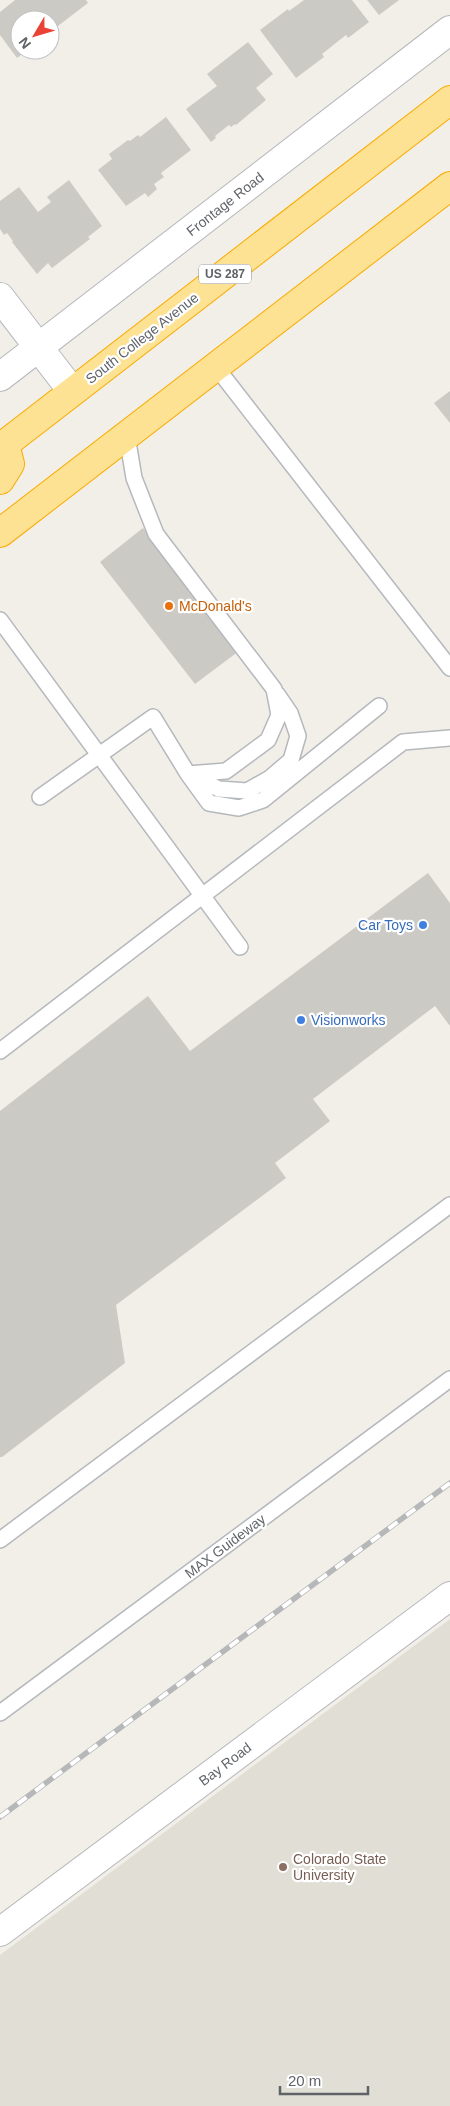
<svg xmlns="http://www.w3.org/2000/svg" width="450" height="2106" font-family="Helvetica,sans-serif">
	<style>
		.education { fill: #e1ded6 }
		.building { fill: #cccac5 }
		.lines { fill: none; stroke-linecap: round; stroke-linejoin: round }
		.lane-casing { stroke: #b5b8bc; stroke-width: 18 }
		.street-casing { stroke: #b5b8bc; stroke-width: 30 }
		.highway-casing { stroke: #f9ab00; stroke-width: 30 }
		.lane { stroke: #fff; stroke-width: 15 }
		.street { stroke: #fff; stroke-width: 28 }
		.highway { stroke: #fde293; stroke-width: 28 }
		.rail-casing { stroke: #b6b7b8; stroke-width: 5.5 }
		.rail { stroke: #fff; stroke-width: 4; stroke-dasharray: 11; stroke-linecap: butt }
		.food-dot { fill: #e8710a; stroke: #fff; stroke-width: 2 }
		.shop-dot { fill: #3f7fe0; stroke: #fff; stroke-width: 2 }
		.education-dot { fill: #8d6e63; stroke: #fff; stroke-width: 2 }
		.labels { text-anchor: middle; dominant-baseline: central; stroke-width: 4.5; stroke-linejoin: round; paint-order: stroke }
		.shield { fill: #fff; stroke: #8f9295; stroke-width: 1 }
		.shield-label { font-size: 12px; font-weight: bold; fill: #5f6368 }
		.street-label { font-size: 14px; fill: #5f6368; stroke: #fff }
		.food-label { font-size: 14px; fill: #c56008; stroke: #fff; text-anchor: start }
		.shop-label { font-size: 14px; fill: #366cbe; stroke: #fff; text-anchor: end }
		.education-label { font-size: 14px; fill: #785e54; stroke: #fff; text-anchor: start }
	</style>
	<rect width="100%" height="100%" fill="#f1efe8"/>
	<path class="education" d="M450 1619V2106H0V1955Z"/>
	<path class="building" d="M15 0H86L88 3 50 32V20H20V50H27L17 58 0 35V12Z
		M304 0H352L369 22 348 38 346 35 322 54 324 57 296 78 260 30 288 9 289 11Z
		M367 0H399L379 15Z
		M248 42 273 74 256 88 266 100 236 125 235 124 231 127 229 125 215 136 216 138 211 142 186 109 217 86 207 74Z
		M166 117 191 150 161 173 164 177 154 184 157 189 148 197 145 193 126 206 98 170 112 159 109 154 128 140 130 141 138 135 140 137Z
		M69 180 102 226 88 237 90 239 52 268 48 263 37 274 12 242 13 241 7 233 4 235 0 229V201L19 187 38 212 51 202 47 197Z
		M450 391V423L434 403Z
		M143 528 239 651 195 684 100 562Z
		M428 873 450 903V1026L435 1006 313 1099 330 1121 275 1163 286 1178 116 1305 125 1363 2 1457H0V1111L148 996 190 1051Z"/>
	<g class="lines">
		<g class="lane-casing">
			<path id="lane" d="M216 367 450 668
				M127 436 134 478 156 534 274 689 279 715 268 740 226 771 188 774
				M0 620 240 947
				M191 776 219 789 247 791 270 778 291 760 298 736 290 713 277 694
				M40 797 153 717 188 774 209 803 239 808 263 800 379 706
				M0 1051 403 742 450 738
				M0 1540 450 1205
				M0 1713 450 1379"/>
		</g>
		<g class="street-casing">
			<path id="street" d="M0 297 72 391
				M0 377 450 30
				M0 1932 450 1596"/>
		</g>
		<g class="highway-casing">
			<path id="highway" d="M0 448 450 100
				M0 480 10 464 5 444
				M0 533 450 186"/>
		</g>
		<use href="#lane" class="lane"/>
		<use href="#street" class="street"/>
		<use href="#highway" class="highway"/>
		<g class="rail-casing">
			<path id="rail" d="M0 1817 450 1483"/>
		</g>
		<use href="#rail" class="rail"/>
	</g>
	<circle class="food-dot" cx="169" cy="606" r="5"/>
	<g class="shop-dot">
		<circle cx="423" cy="925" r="5"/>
		<circle cx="301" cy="1020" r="5"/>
	</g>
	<circle class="education-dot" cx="283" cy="1867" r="5"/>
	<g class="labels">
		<rect class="shield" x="199" y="264.5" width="52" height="19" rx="4"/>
		<g class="shield-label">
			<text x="225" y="274">US 287</text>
		</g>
		<g class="street-label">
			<text transform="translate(225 204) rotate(-38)">Frontage Road</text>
			<text transform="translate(142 338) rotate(-38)">South College Avenue</text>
			<text transform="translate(225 1546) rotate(-37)">MAX Guideway</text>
			<text transform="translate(225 1764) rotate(-37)">Bay Road</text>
		</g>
		<g class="food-label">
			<text x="179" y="606">McDonald's</text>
		</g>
		<g class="shop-label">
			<text x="413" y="925">Car Toys</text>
			<text x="311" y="1020" text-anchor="start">Visionworks</text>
		</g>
		<g class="education-label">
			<text x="293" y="1859">Colorado State<tspan x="293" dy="16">University</tspan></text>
		</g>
	</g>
	<g transform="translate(35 35) rotate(232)"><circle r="24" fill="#ffffff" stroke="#bfc1c3"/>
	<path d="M0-4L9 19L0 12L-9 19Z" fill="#ea4335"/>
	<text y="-8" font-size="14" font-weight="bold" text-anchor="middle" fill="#5f6368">N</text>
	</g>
	<path d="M280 2086v8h88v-8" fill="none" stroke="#5f6368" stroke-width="2.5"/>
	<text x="288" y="2086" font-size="15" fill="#5f6368" stroke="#ffffff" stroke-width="4" paint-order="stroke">20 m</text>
</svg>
